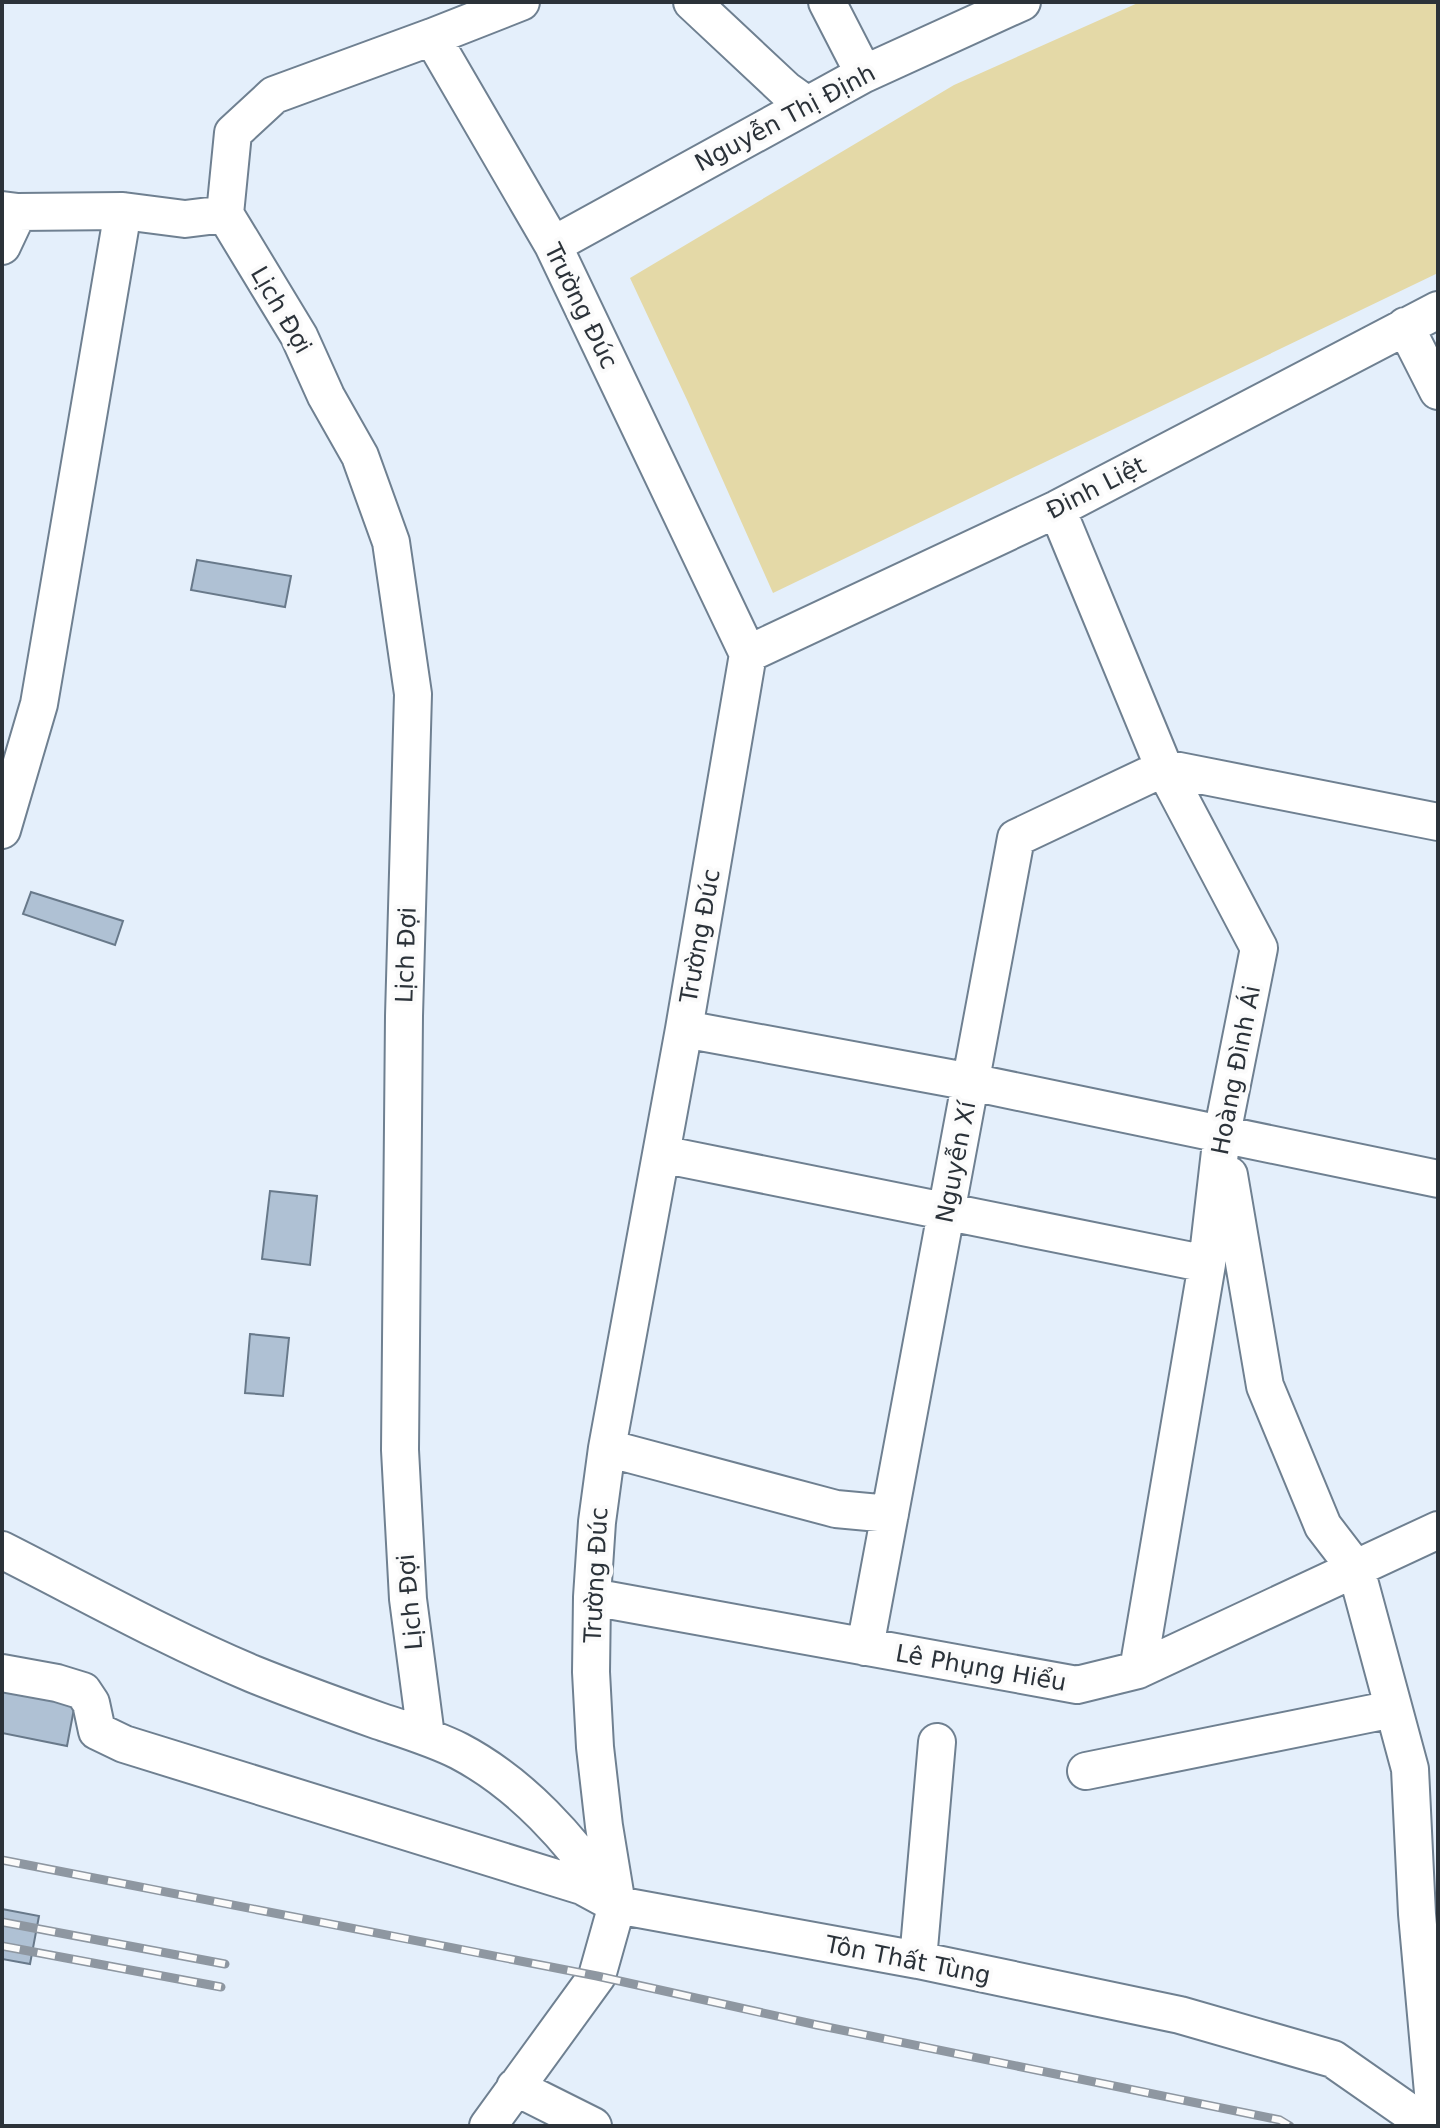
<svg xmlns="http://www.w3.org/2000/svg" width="1440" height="2128" font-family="'DejaVu Sans',sans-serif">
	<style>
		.green { fill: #e4d9a7 }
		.building { fill: #afc1d4; stroke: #68798a; stroke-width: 2 }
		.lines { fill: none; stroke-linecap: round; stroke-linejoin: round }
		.minor-casing { stroke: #6f8091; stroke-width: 40 }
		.minor { stroke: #fff; stroke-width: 36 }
		.rail-casing { stroke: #8e97a1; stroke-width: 9 }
		.rail { stroke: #fbfbfb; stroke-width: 6; stroke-dasharray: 18; stroke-linecap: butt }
		.labels { text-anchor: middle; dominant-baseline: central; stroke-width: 8; stroke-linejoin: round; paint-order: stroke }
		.street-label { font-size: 24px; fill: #2b3239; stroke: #fbfbfb }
	</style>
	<rect width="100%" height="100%" fill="#e4effb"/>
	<path class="green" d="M1140 2H1438V273L773 593 688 402 630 278 954 85Z"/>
	<path class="building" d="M197 560 291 576 285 607 191 590Z
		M31 892 123 921 115 945 23 914Z
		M270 1191 317 1196 310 1265 262 1259Z
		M250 1334 289 1338 283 1396 245 1393Z
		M2 1684 76 1698 67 1746 2 1733Z
		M2 1909 39 1916 30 1964 2 1959Z"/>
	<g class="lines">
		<g class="minor-casing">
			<path id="minor" d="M692 2 786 90 807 105
				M827 2 864 74
				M432 37 553 245 748 654 684 1029 607 1448 597 1522 592 1597 591 1672 595 1747 604 1826 617 1905 597 1976 488 2126
				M2 210 18 212 123 211 185 219 225 214 233 133 274 95 432 37 521 2
				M225 214 299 336 326 396 360 456 391 542 413 694 404 1016 400 1450 408 1599 426 1736
				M553 245 864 74 1022 2
				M2 246 18 212
				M1405 326 1438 391
				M1057 509 1164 768 1259 948 1222 1134 1207 1264 1138 1670
				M748 654 1057 509 1438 310
				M2 830 39 704 123 211
				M684 1029 971 1082 1438 1179
				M661 1154 1207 1264
				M1229 1175 1265 1386 1323 1526 1356 1569 1410 1769 1417 1914 1436 2126
				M607 1448 836 1509 890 1514
				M2 1550C85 1592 167 1638 253 1674 295 1691 337 1706 379 1721 406 1730 433 1738 459 1751 522 1784 571 1840 611 1897
				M592 1597 1077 1685 1138 1670 1438 1530
				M865 1647 1016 838 1164 768 1438 822
				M2 1673 57 1683 83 1691 91 1703 97 1731 124 1744 582 1886 617 1905 918 1960 1180 2015 1333 2059 1429 2126
				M1086 1771 1393 1709
				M918 1960 937 1742
				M515 2087 593 2126"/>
		</g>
		<use href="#minor" class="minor"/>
		<g class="rail-casing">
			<path id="rail" d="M2 1860 597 1976 817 2025 1280 2120 1290 2126
				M2 1922 225 1964
				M2 1946 221 1987"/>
		</g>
		<use href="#rail" class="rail"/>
	</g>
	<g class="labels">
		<g class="street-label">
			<text transform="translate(785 118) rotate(-28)">Nguyễn Thị Định</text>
			<text transform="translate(581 306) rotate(64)">Trường Đúc</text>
			<text transform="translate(281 310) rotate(60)">Lịch Đợi</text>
			<text transform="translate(1096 488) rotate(-27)">Đinh Liệt</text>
			<text transform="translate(700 936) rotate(-80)">Trường Đúc</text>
			<text transform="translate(406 955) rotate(-88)">Lịch Đợi</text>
			<text transform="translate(1236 1070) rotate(-79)">Hoàng Đình Ái</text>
			<text transform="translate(956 1162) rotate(-79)">Nguyễn Xí</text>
			<text transform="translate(596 1575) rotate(-87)">Trường Đúc</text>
			<text transform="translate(410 1602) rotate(-95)">Lịch Đợi</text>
			<text transform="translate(981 1668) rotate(10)">Lê Phụng Hiểu</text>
			<text transform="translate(908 1960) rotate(11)">Tôn Thất Tùng</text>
		</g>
	</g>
	<rect width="1440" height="2128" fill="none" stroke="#2b3239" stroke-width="8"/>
</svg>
